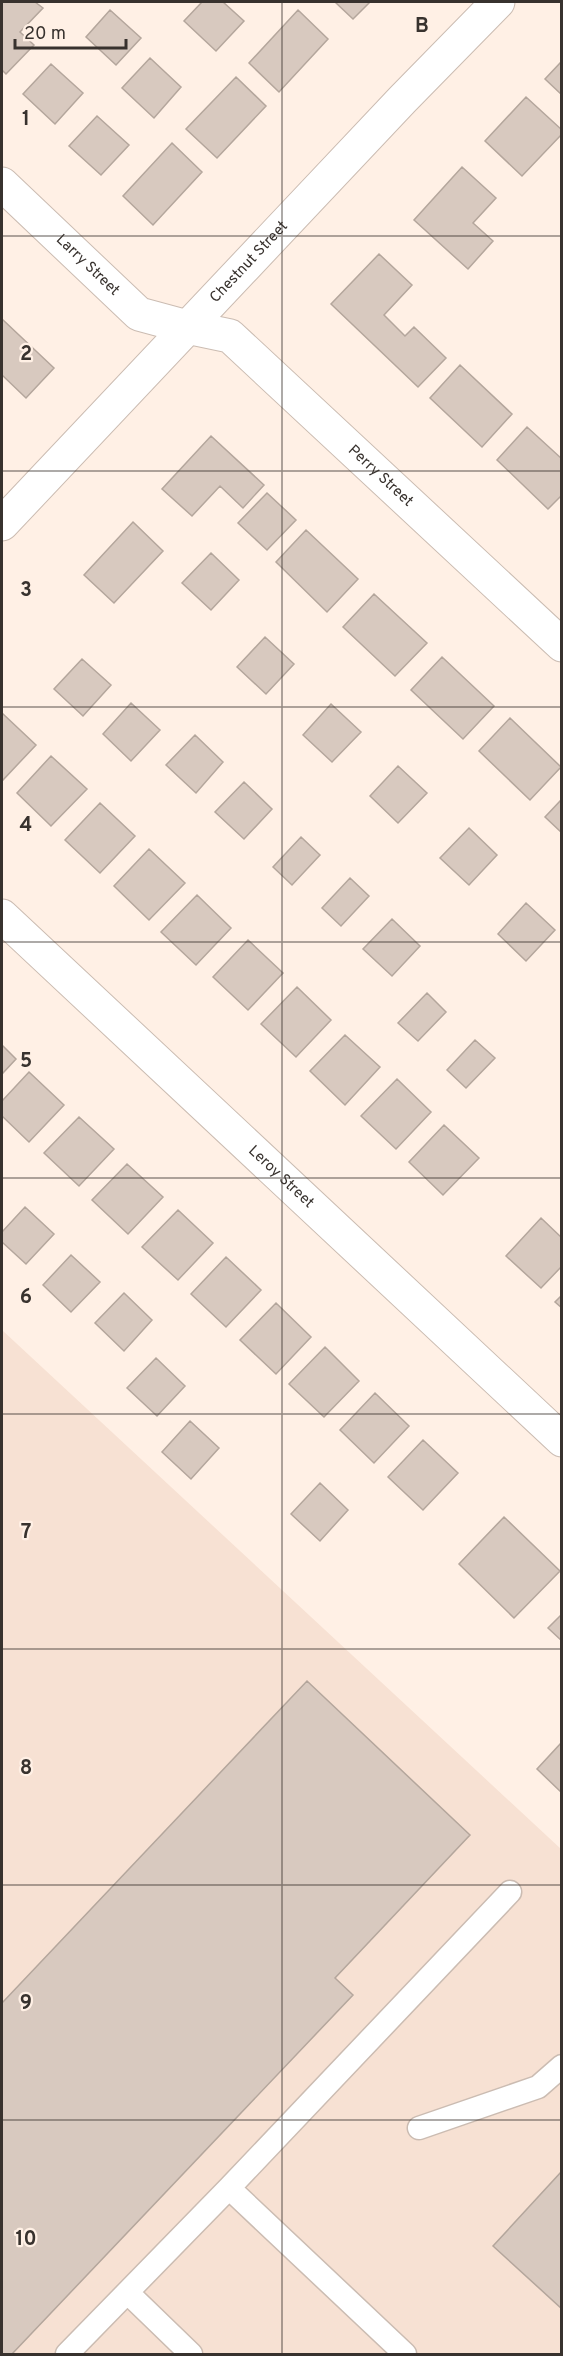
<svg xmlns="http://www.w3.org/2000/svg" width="563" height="2356" font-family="Overpass,sans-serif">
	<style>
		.built { fill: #f7e1d3 }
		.building { fill: #d8c9bf; stroke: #b4a69c; stroke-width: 1.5 }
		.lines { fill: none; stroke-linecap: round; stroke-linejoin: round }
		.lane-casing { stroke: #cbbcb2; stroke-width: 25 }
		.street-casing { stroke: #cbbcb2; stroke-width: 35 }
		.lane { stroke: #fff; stroke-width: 22 }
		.street { stroke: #fff; stroke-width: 33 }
		.grid { fill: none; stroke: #38322e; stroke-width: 1.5; stroke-opacity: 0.55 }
		.labels { text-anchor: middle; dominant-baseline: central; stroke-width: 4.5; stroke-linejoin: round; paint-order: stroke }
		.street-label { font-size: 15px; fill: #38322e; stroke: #fff0e5 }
		.grid-label { font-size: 20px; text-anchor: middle; font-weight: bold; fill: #38322e; stroke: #fff0e5; stroke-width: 4.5; stroke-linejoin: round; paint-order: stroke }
	</style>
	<rect width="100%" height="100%" fill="#fff0e5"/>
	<path class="built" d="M2 1330 561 1849V2354H2Z"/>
	<path class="building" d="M2 2H35L43 8 20 32 34 45 6 74 2 70Z
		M202 2H223L244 21 216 51 184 21Z
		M335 2H370L353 19Z
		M110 10 141 38 116 65 86 37Z
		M298 10 328 39 279 92 249 63Z
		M150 58 181 87 154 118 122 88Z
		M562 61V95L545 79Z
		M51 64 83 93 55 124 23 94Z
		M236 77 266 106 217 158 186 129Z
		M526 97 562 130V134L522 176 485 141Z
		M97 116 129 145 101 175 69 146Z
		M172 143 202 172 153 225 123 196Z
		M462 167 496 198 473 223 493 241 468 269 414 220Z
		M379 254 412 285 384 315 405 336 414 327 446 358 418 387 331 304Z
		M2 319 54 368 26 398 2 375Z
		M460 365 512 414 482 447 430 398Z
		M527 427 562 459V495L548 509 497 460Z
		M211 436 264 485 243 508 220 486 192 516 162 489Z
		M267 493 296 520 267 550 238 523Z
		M133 522 163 551 114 603 84 575Z
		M306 530 358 579 327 612 276 562Z
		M211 553 239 580 211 610 182 583Z
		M374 594 427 643 395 676 343 627Z
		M265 637 294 664 266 694 237 667Z
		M442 657 494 706 463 739 411 690Z
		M82 659 111 685 83 716 54 689Z
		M131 703 160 730 131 761 103 734Z
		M331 704 361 732 332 762 303 735Z
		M2 713 36 745 2 781Z
		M510 718 561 767 530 800 479 751Z
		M195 735 223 762 196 793 166 765Z
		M51 756 87 789 51 826 17 793Z
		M398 766 427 793 398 823 370 796Z
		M244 782 272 809 244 839 215 812Z
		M562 799V833L545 817Z
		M100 803 135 836 100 873 65 840Z
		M469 828 497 855 469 885 440 858Z
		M301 837 320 855 292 885 273 867Z
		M149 849 185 883 149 920 114 886Z
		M350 878 369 896 341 926 322 908Z
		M197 895 231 928 196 965 161 932Z
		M526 903 555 930 526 961 498 934Z
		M392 919 420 946 392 976 363 949Z
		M248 940 283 973 248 1010 213 977Z
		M297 987 331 1020 296 1057 261 1024Z
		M427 993 446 1012 418 1041 398 1023Z
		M345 1035 380 1067 345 1105 310 1071Z
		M475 1040 495 1058 466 1088 447 1070Z
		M2 1045 16 1059 2 1074Z
		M29 1072 64 1105 29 1142 2 1116V1101Z
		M397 1079 431 1112 396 1149 361 1116Z
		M79 1117 114 1149 79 1186 44 1153Z
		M444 1125 479 1158 443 1195 409 1162Z
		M127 1164 163 1197 128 1234 92 1200Z
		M25 1207 54 1234 26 1264 2 1242V1232Z
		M178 1210 213 1243 178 1280 142 1247Z
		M541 1218 562 1238V1266L541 1288 506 1256Z
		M71 1255 100 1282 71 1312 43 1285Z
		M226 1257 261 1290 226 1327 191 1294Z
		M124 1293 152 1320 124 1351 95 1323Z
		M562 1295V1308L555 1302Z
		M276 1303 311 1337 276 1374 240 1340Z
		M325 1347 359 1381 324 1417 289 1384Z
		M156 1358 185 1386 157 1416 127 1388Z
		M375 1393 409 1426 374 1463 340 1430Z
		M190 1421 219 1448 191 1479 162 1452Z
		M423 1440 458 1473 423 1510 388 1477Z
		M320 1483 348 1510 320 1541 291 1514Z
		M504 1517 560 1571 514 1618 459 1564Z
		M562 1614V1641L548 1628Z
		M307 1681 470 1835 335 1978 353 1995 12 2354H2V2003Z
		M562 1742V1793L537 1769Z
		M562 2171V2309L493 2246Z"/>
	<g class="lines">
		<g class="lane-casing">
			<path id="lane" d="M419 2128 538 2087 562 2066
				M229 2188 405 2354
				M128 2293 191 2354
				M67 2354 229 2188 510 1892"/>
		</g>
		<g class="street-casing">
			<g id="street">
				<path id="s1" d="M2 184 139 314 187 327 230 336 562 645"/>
				<path id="s2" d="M2 524 402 100 498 2"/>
				<path id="s3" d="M2 916 562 1440"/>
			</g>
		</g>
		<use href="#lane" class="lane"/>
		<use href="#street" class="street"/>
	</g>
	<path class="grid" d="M282 2V2354M2 236H562M2 471H562M2 707H562M2 942H562M2 1178H562M2 1414H562M2 1649H562M2 1885H562M2 2120H562"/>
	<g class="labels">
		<g class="street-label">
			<text stroke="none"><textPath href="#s2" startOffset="360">Chestnut Street</textPath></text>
			<text stroke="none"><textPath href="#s1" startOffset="118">Larry Street</textPath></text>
			<text stroke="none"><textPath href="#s1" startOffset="488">Perry Street</textPath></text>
			<text stroke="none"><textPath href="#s3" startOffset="382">Leroy Street</textPath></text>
		</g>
	</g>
	<g class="grid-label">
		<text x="422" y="32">B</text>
		<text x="26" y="125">1</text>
		<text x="26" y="360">2</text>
		<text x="26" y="596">3</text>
		<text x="26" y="831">4</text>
		<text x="26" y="1067">5</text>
		<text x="26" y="1303">6</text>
		<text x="26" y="1538">7</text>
		<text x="26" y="1774">8</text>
		<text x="26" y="2009">9</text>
		<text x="26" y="2245">10</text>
	</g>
	<rect width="563" height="2356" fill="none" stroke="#38322e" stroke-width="6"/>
	<path d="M15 39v9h111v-9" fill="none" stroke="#38322e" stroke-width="3"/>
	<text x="24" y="39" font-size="18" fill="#38322e" stroke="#fff0e5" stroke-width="4.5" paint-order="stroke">20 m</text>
</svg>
